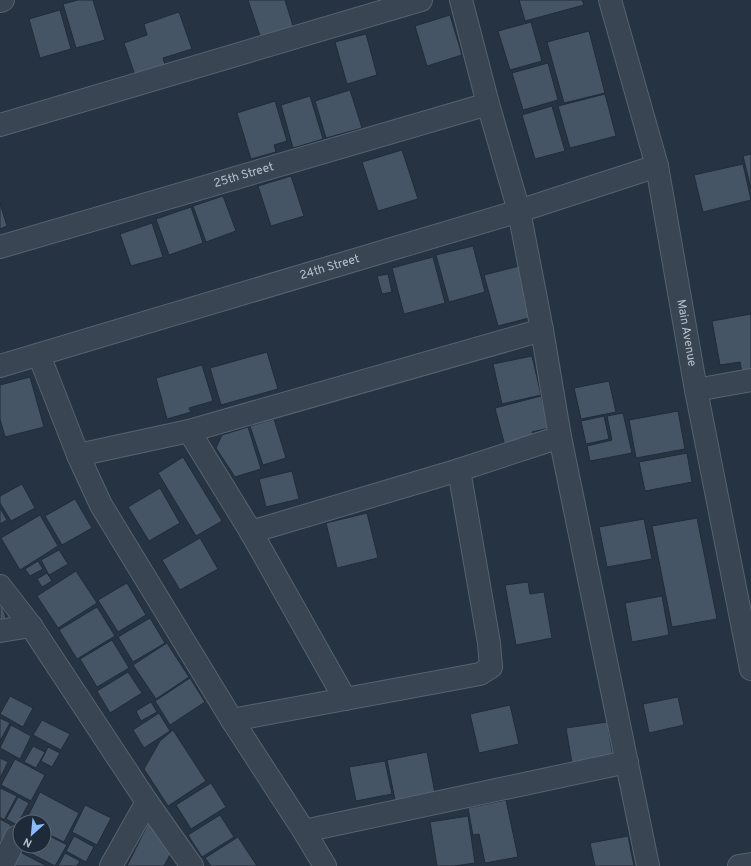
<svg xmlns="http://www.w3.org/2000/svg" width="751" height="866" font-family="Overpass,sans-serif">
	<style>
		.building { fill: #465566; stroke: #202c39 }
		.lines { fill: none; stroke-linecap: round; stroke-linejoin: round }
		.minor-casing { stroke: #57636f; stroke-width: 24 }
		.minor { stroke: #394552; stroke-width: 22 }
		.labels { text-anchor: middle; dominant-baseline: central; stroke-width: 3; stroke-linejoin: round; paint-order: stroke }
		.street-label { font-size: 12px; fill: #b6c0cc; stroke: #1e2a37 }
	</style>
	<rect width="100%" height="100%" fill="#253342"/>
	<path class="building" d="M78 0H93L105 40 76 48 63 4Z
		M248 0H285L294 29 261 39Z
		M519 0H582L584 5 525 21Z
		M60 10 71 49 40 58 29 19Z
		M179 12 192 49 163 58 167 71 137 81 124 43 147 35 144 24Z
		M450 15 462 55 427 66 415 26Z
		M531 22 542 61 510 70 498 31Z
		M589 31 605 93 564 103 547 42Z
		M366 34 377 75 347 84 335 42Z
		M548 63 558 100 523 110 512 73Z
		M350 90 362 128 326 138 315 101Z
		M605 94 616 136 570 148 558 106Z
		M310 96 323 139 293 148 281 105Z
		M275 101 287 141 274 145 276 152 251 159 237 113Z
		M552 106 565 151 535 159 522 115Z
		M402 150 418 199 378 211 362 162Z
		M751 154V189L743 156Z
		M743 164 751 200 703 212 694 175Z
		M291 176 304 216 271 226 258 186Z
		M223 196 236 231 206 242 193 206Z
		M0 203 7 226 0 229Z
		M191 207 203 243 169 255 156 219Z
		M152 223 163 257 131 266 120 234Z
		M473 246 485 292 449 302 436 255Z
		M433 257 445 303 404 314 392 268Z
		M519 266 533 317 498 326 484 275Z
		M388 274 392 292 382 294 377 276Z
		M751 314V371L742 373 740 362 720 365 712 321Z
		M267 352 278 389 221 405 210 368Z
		M532 356 541 395 502 404 493 364Z
		M202 365 213 401 189 408 191 412 167 419 156 378Z
		M30 377 44 427 5 437 0 419V385Z
		M609 381 616 412 581 419 574 388Z
		M541 396 549 428 532 432 534 439 505 446 495 408Z
		M678 411 685 449 636 458 629 420Z
		M623 413 632 453 590 461 587 446 612 440 607 416Z
		M604 416 609 439 586 444 581 421Z
		M274 419 286 458 263 465 250 426Z
		M248 427 261 469 235 477 216 448 222 435Z
		M687 453 692 482 645 491 639 462Z
		M183 457 222 521 196 536 158 473Z
		M292 471 299 499 266 507 259 479Z
		M22 484 35 508 11 521 0 503V496Z
		M160 488 180 523 149 541 128 507Z
		M75 499 92 528 62 545 45 516Z
		M0 508 7 520 0 524Z
		M367 513 378 558 337 568 326 523Z
		M40 515 58 546 20 570 1 538Z
		M697 518 717 619 672 627 652 526Z
		M644 519 652 559 607 567 599 527Z
		M200 538 218 569 180 590 162 560Z
		M59 550 68 564 49 575 41 560Z
		M38 561 43 569 30 576 25 569Z
		M76 571 97 603 58 628 37 596Z
		M47 573 52 581 42 587 37 579Z
		M528 582 530 594 544 592 552 638 516 645 505 585Z
		M127 583 146 615 118 632 98 600Z
		M662 596 669 635 632 642 625 603Z
		M0 599 6 618 0 620Z
		M97 607 115 636 77 659 59 630Z
		M150 618 165 643 133 662 118 637Z
		M112 640 129 668 97 687 80 659Z
		M167 643 189 677 156 699 133 665Z
		M128 672 142 693 110 713 97 691Z
		M190 678 205 702 170 725 155 701Z
		M10 696 33 708 23 727 0 714Z
		M678 697 684 725 649 733 643 704Z
		M151 702 157 712 141 721 136 711Z
		M510 705 519 744 479 753 470 714Z
		M159 713 170 731 144 748 133 730Z
		M0 718 10 723 0 741Z
		M42 720 70 734 61 750 33 735Z
		M607 722 613 757 572 763 566 728Z
		M11 725 31 736 20 759 0 748Z
		M173 730 206 781 168 806 144 769 160 741Z
		M33 746 45 752 36 768 24 762Z
		M48 747 60 753 52 767 41 761Z
		M427 752 435 793 395 800 387 760Z
		M0 758 8 762 0 778Z
		M15 759 45 775 31 801 1 785Z
		M385 761 392 794 356 801 349 767Z
		M211 783 226 807 191 829 176 805Z
		M0 788 17 796 4 820 0 817Z
		M40 792 79 813 64 842 44 832V822H25Z
		M18 797 29 803 17 825 6 819Z
		M506 800 518 857 485 863 479 834 473 835 468 808Z
		M85 805 111 818 97 845 72 832Z
		M220 815 234 837 202 857 188 835Z
		M468 816 475 863 454 866H437L430 822Z
		M0 819 11 825 0 845Z
		M150 820 172 851 164 866H127Z
		M44 833 67 845 55 866 30 853 34 846H44Z
		M74 836 94 847 86 862 66 851Z
		M628 836 634 866H595L590 843Z
		M238 837 257 866H211L205 858Z
		M15 846H33L29 853Z
		M16 850 47 866H7Z
		M65 853 80 861 77 866H58Z"/>
	<g class="lines">
		<g class="minor-casing">
			<g id="minor">
				<path d="M461 0 488 104 519 211 542 330 560 437 648 866"/>
				<path id="s1" d="M610 0 657 166 696 390 751 669"/>
				<path d="M0 1 3 0"/>
				<path d="M0 125 421 0"/>
				<path id="s2" d="M0 247 488 104"/>
				<path d="M39 355 78 455 101 505 232 720 304 831 325 866"/>
				<path id="s3" d="M0 366 519 211 657 166"/>
				<path d="M696 390 751 380"/>
				<path d="M189 431 251 532 345 699"/>
				<path d="M78 455 189 431 542 330"/>
				<path d="M251 532 459 470 560 437"/>
				<path d="M0 586 31 626 147 802 192 866"/>
				<path d="M0 631 31 626"/>
				<path d="M232 720 480 674 491 667 489 643 459 470"/>
				<path d="M304 831 627 762"/>
				<path d="M2 866 16 837"/>
				<path d="M111 866 147 802"/>
				<path d="M739 866 751 864"/>
			</g>
		</g>
		<use href="#minor" class="minor"/>
	</g>
	<g class="labels">
		<g class="street-label">
			<text stroke="none"><textPath href="#s2" startOffset="254">25th Street</textPath></text>
			<text stroke="none"><textPath href="#s3" startOffset="344">24th Street</textPath></text>
			<text stroke="none"><textPath href="#s1" startOffset="342">Main Avenue</textPath></text>
		</g>
	</g>
	<g transform="translate(32 834) rotate(207)"><circle r="19" fill="#1e2a37" stroke="#5b6673"/>
	<path d="M0-3L7 15L0 10L-7 15Z" fill="#8bbcfc"/>
	<text y="-6" font-size="11" font-weight="bold" text-anchor="middle" fill="#b6c0cc">N</text>
	</g>
</svg>
